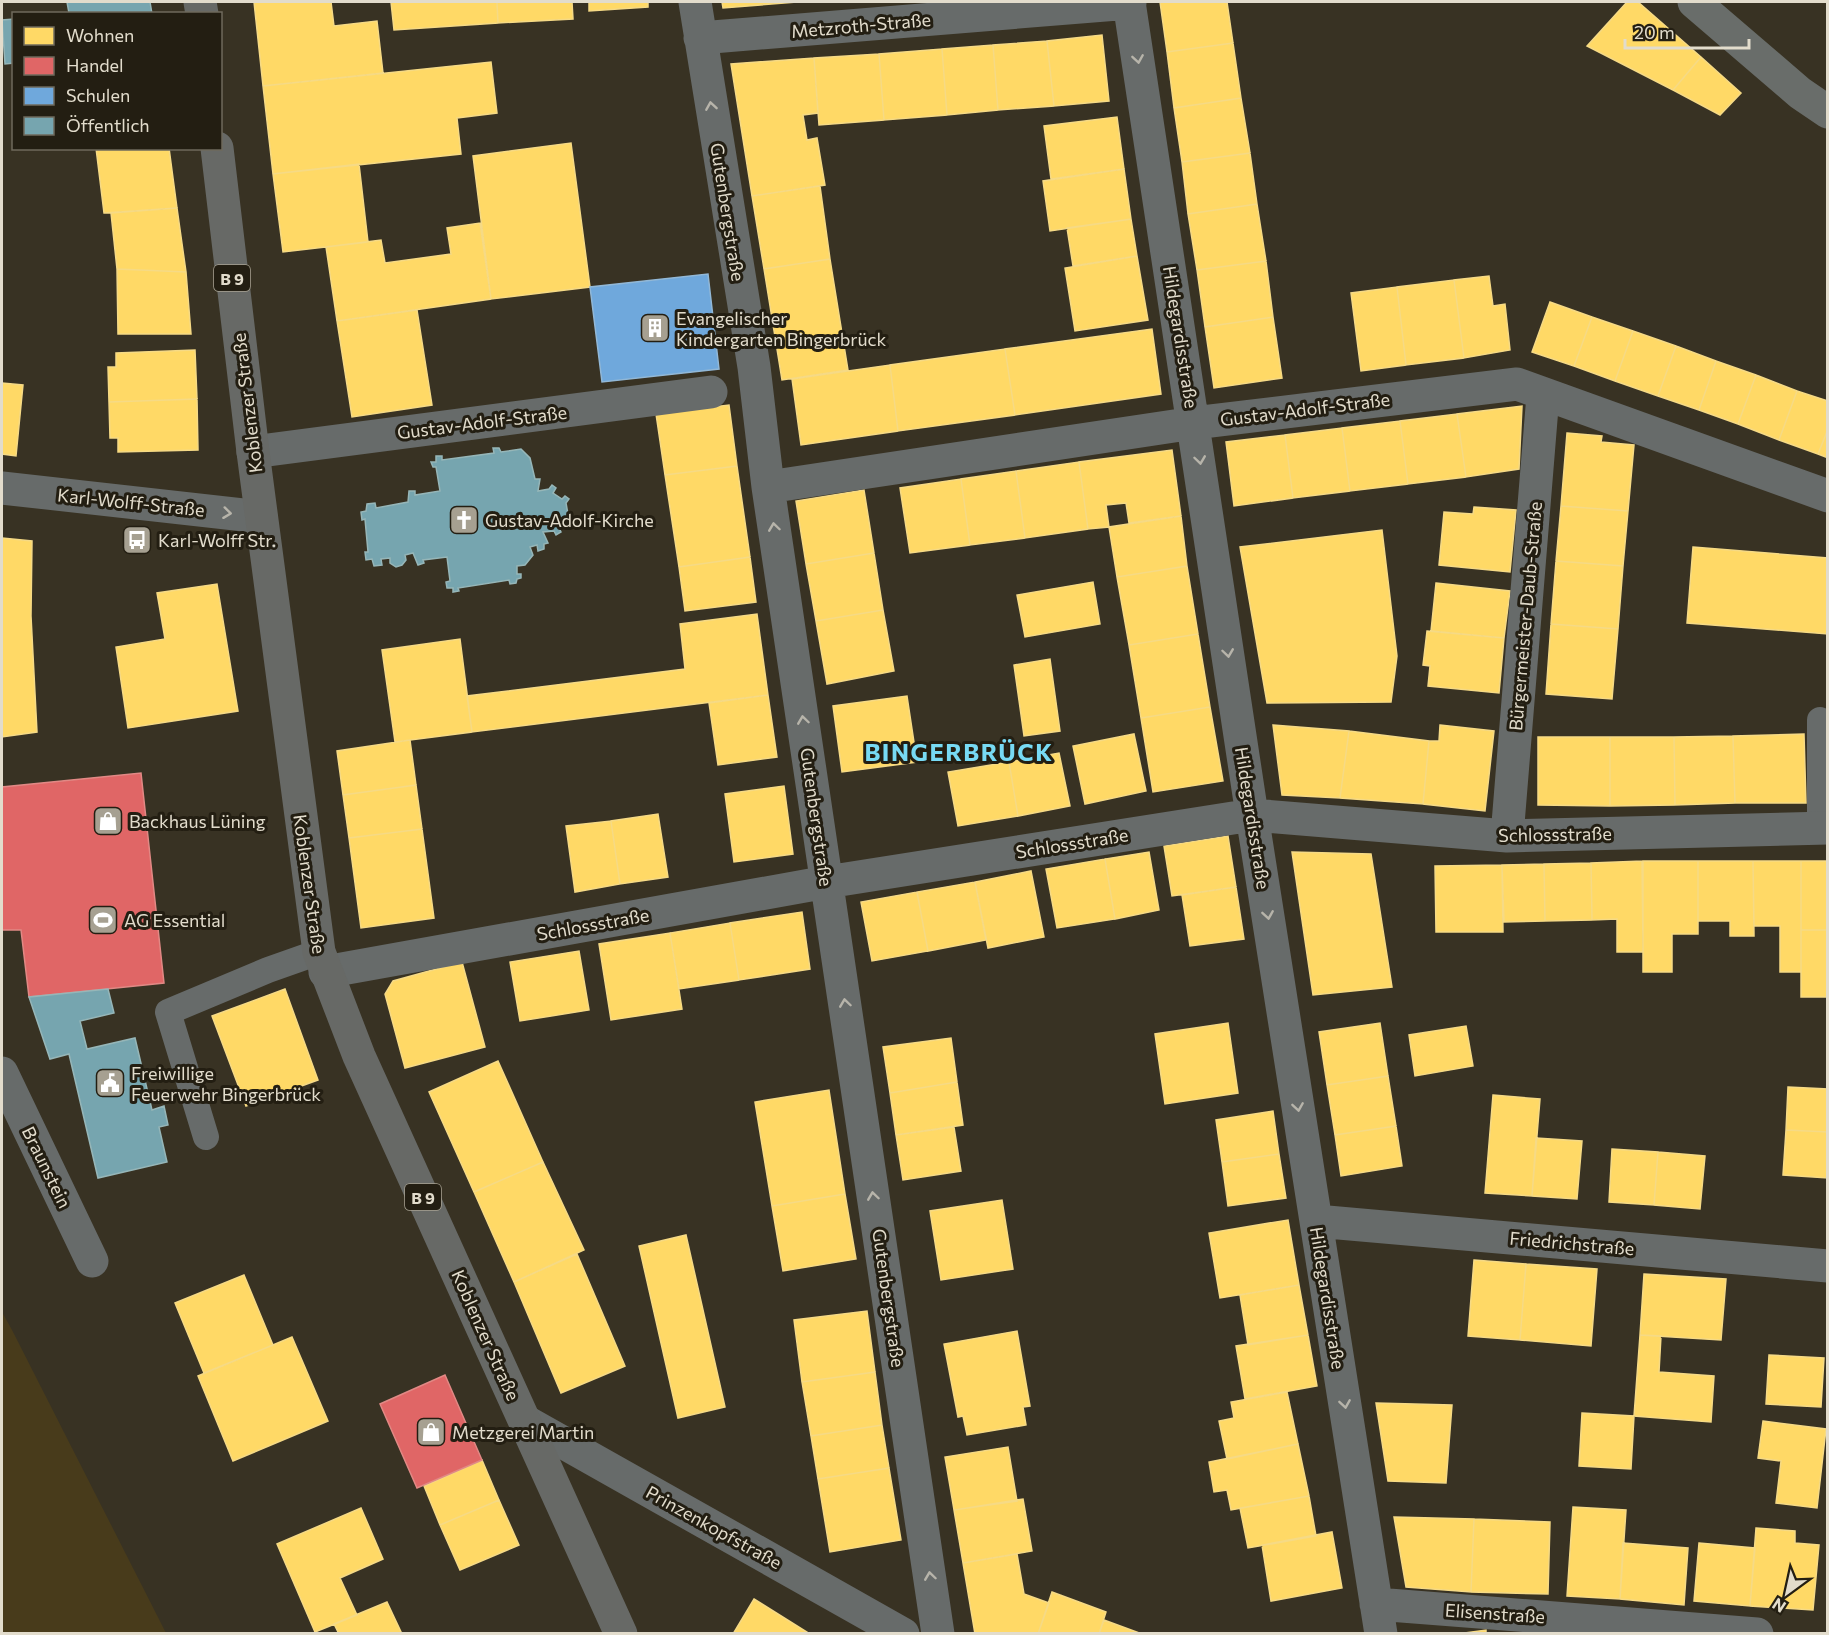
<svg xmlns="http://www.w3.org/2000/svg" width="1829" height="1635" font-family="Commissioner,sans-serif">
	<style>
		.built { fill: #483b1b }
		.homes { fill: #ffd966; stroke: #f6da85; stroke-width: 1.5 }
		.shops { fill: #e06666; stroke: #e18985; stroke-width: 1.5 }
		.schools { fill: #6fa8dc; stroke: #92b8d7; stroke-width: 1.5 }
		.public { fill: #76a5af; stroke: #96b6b8; stroke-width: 1.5 }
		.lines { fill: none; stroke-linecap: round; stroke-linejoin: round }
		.lane { stroke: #676b6a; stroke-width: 26 }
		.street { stroke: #676b6a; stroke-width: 33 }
		.secondary { stroke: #696d6a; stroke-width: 33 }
		.primary { stroke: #676966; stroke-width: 33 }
		.oneway { stroke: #b7b4aa }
		.labels { text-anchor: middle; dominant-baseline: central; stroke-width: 6; stroke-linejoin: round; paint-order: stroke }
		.shield { fill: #231e12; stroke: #a9a394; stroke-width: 1.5 }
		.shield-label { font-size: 16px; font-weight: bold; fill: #e2dccc }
		.street-label { font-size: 18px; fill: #e2dccc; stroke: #231e12 }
		.poi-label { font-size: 18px; fill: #e2dccc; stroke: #231e12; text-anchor: start }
		.district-label { font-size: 24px; font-weight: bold; letter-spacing: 1.5px; fill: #77daf4; stroke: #231e12 }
	</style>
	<rect width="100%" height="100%" fill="#383223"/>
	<path class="built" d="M2 1312 12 1330 166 1633H2Z"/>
	<path class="homes" d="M254 2H331L334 26 377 21 383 73 263 86Z
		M391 2H497L498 23 394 30Z
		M497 2H572L573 19 498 23Z
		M589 2H648V7L589 11Z
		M722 2H797L723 8Z
		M1160 2H1227L1233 43 1167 52Z
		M1627 2H1638L1701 57 1673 90 1587 46Z
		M1102 35 1109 101 1054 106 1047 41Z
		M1047 41 1054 106 998 110 993 45Z
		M1233 43 1241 98 1174 108 1167 52Z
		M993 45 998 110 947 115 942 49Z
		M942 49 947 115 884 120 879 54Z
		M879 54 884 120 819 125 814 58Z
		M1701 57 1741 93 1720 115 1673 90Z
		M814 58 818 113 803 115 807 140 817 138 825 185 752 196 731 64Z
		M491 62 497 113 457 118 461 154 273 174 263 86Z
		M1241 98 1250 153 1182 162 1174 108Z
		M1117 117 1124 169 1051 179 1044 126Z
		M571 143 590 287 491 299 473 156Z
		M96 148H169L177 208 104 213Z
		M1250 153 1257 204 1188 214 1182 162Z
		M359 164 368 242 283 252 273 174Z
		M1124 169 1131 219 1050 231 1043 181Z
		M820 186 830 259 764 269 752 196Z
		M1257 204 1266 261 1197 270 1188 214Z
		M177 208 186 272 117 269 111 213Z
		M1131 219 1137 256 1073 266 1067 228Z
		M480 223 491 299 337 321 326 247 381 240 385 263 451 254 447 228Z
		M1137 256 1148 320 1075 331 1065 268Z
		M830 259 848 370 782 380 764 269Z
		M1266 261 1273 317 1205 327 1197 270Z
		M117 269 186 272 191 334H118Z
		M1489 276 1493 306 1505 304 1510 350 1464 358 1454 280Z
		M1454 280 1464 358 1406 365 1397 287Z
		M1397 287 1406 365 1361 371 1351 293Z
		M1550 302 1592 317 1574 366 1532 352Z
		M417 310 432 405 352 417 337 321Z
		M1273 317 1282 378 1214 388 1205 327Z
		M1592 317 1633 331 1615 381 1574 366Z
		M1152 329 1161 394 1015 415 1005 349Z
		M1633 331 1676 346 1658 396 1615 381Z
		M1676 346 1716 361 1699 410 1658 396Z
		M1005 349 1015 415 898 431 890 365Z
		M195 350 197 399 109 402 108 367H116V353Z
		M1716 361 1756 375 1738 424 1699 410Z
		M890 365 898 431 801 445 792 379Z
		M1756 375 1797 391 1779 440 1738 424Z
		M2 383 23 385 16 456 2 454Z
		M1797 391 1828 401V429L1818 454 1779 440Z
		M197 399 198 450 118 452V438H110L109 402Z
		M729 405 737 466 665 475 656 414Z
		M1522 406 1519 469 1466 477 1457 414Z
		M1457 414 1466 477 1408 484 1400 421Z
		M1400 421 1408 484 1350 491 1342 428Z
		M1342 428 1350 491 1293 498 1285 435Z
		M1828 429V458L1818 454Z
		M1567 433 1602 436 1601 442 1634 445 1628 511 1561 506Z
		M1285 435 1293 498 1234 506 1226 442Z
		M1172 450 1181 516 1129 523 1126 503 1106 505 1109 527 1088 529 1079 462Z
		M1079 462 1088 529 1025 538 1016 471Z
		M737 466 750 557 679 567 665 475Z
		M1016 471 1025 538 970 545 961 479Z
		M961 479 970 545 910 553 900 488Z
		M864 490 874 553 806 564 796 501Z
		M1561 506 1628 511 1623 566 1556 561Z
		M1474 507 1516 510 1510 572 1439 565 1444 512 1473 514Z
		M1181 516 1187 566 1117 577 1109 527Z
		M1382 530 1397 656 1391 702 1267 703 1240 547Z
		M2 538 32 541 31 616 37 732 2 737Z
		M1693 547 1828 558V634L1687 623Z
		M874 553 883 610 816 621 806 564Z
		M750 557 756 602 685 611 679 567Z
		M1556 561 1623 566 1618 629 1551 624Z
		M1187 566 1198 634 1129 645 1117 577Z
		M1093 582 1100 624 1025 637 1017 595Z
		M1436 583 1510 591 1504 638 1431 631Z
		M217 584 238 711 128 728 116 647 165 639 157 593Z
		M883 610 894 671 827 684 816 621Z
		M757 614 768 695 472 732 467 696 685 669 680 624Z
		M1551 624 1618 629 1612 699 1546 694Z
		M1427 631 1504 638 1499 693 1428 686 1430 666 1423 665Z
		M1198 634 1210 707 1141 718 1129 645Z
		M460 639 472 732 395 742 382 650Z
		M1050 659 1060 731 1024 736 1014 665Z
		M768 695 777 757 718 765 709 703Z
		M907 696 917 762 842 772 833 706Z
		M1210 707 1223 781 1153 792 1141 718Z
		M1273 725 1349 731 1340 798 1282 795Z
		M1440 725 1494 731 1485 811 1423 804 1429 741H1439Z
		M1349 731 1429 741 1423 804 1340 798Z
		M1134 734 1146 791 1085 804 1073 746Z
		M1804 734 1806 803H1735L1733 736Z
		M1733 736 1735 803 1675 805 1674 737Z
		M1538 737H1610V806L1538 805Z
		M1610 737H1674L1675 805 1610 806Z
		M410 740 416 785 343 795 337 751Z
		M1059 753 1070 806 1018 816 1009 762Z
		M1009 762 1018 816 958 826 948 772Z
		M416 785 422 829 349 838 343 795Z
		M784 786 793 854 734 862 725 794Z
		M658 814 668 877 620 884 611 821Z
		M611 821 620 884 575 892 566 826Z
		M422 829 434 918 361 928 349 838Z
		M1228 836 1236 887 1172 896 1164 846Z
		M1149 852 1159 910 1115 919 1105 859Z
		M1292 852 1371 854 1392 987 1313 995Z
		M1105 859 1115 919 1057 928 1046 869Z
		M1642 861 1643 952H1617V919L1592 920 1591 863Z
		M1643 861H1698V934H1672V972H1643Z
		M1698 861H1753L1754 936H1730V921H1698Z
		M1753 861H1801V972H1780V926H1754Z
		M1801 861H1828V930H1801Z
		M1591 863 1592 920 1545 921 1544 864Z
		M1544 864 1545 921 1504 922 1502 865Z
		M1502 865 1503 932H1436L1435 866Z
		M1031 871 1044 937 988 948 975 882Z
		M975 882 986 940 928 951 917 892Z
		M1236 887 1244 939 1190 946 1182 895Z
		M917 892 928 951 872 961 861 902Z
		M802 912 810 969 739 980 730 923Z
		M730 923 739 980 679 989 670 933Z
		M1801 930H1828V997H1801Z
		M670 933 682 1009 611 1020 599 944Z
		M579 951 589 1010 520 1021 510 962Z
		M462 962 485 1047 405 1068 385 994 393 981Z
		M285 989 318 1080 246 1106 212 1016Z
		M1228 1023 1238 1093 1165 1104 1155 1034Z
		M1380 1023 1388 1076 1327 1085 1319 1032Z
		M1466 1026 1473 1066 1415 1076 1409 1035Z
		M951 1038 957 1082 890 1093 883 1047Z
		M498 1061 543 1162 474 1192 429 1092Z
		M1388 1076 1396 1126 1335 1135 1327 1085Z
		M957 1082 963 1125 896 1135 890 1093Z
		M1788 1087 1828 1089V1132L1786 1130Z
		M829 1090 845 1194 772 1206 755 1102Z
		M1493 1095 1540 1099 1532 1196 1485 1193Z
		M1273 1111 1279 1154 1222 1162 1216 1120Z
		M1396 1126 1402 1166 1341 1176 1335 1135Z
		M954 1127 961 1171 903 1180 896 1135Z
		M1786 1130 1828 1132V1178L1783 1175Z
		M1536 1138 1582 1141 1577 1199 1532 1196Z
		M1612 1149 1658 1152 1654 1205 1609 1202Z
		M1658 1152 1705 1156 1700 1209 1654 1205Z
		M1279 1154 1286 1198 1228 1206 1222 1162Z
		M543 1162 584 1250 514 1282 474 1192Z
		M845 1194 856 1259 783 1271 772 1206Z
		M1002 1200 1013 1269 941 1280 930 1211Z
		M1288 1220 1299 1285 1220 1298 1209 1233Z
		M686 1235 725 1407 678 1418 639 1246Z
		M577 1254 625 1366 561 1393 514 1282Z
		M1474 1260 1526 1264 1520 1340 1468 1336Z
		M1526 1264 1597 1269 1591 1346 1520 1340Z
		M1644 1274 1726 1279 1721 1340 1640 1335Z
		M244 1275 273 1345 204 1373 175 1303Z
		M1299 1285 1308 1335 1248 1345 1240 1295Z
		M867 1311 875 1372 802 1382 794 1320Z
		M1017 1331 1030 1406 1023 1407 1026 1425 967 1435 963 1416 958 1417 944 1344Z
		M1308 1335 1317 1386 1245 1399 1236 1346Z
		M1640 1335 1661 1336 1659 1372 1714 1376 1711 1422 1634 1416Z
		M292 1337 328 1421 233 1461 198 1376Z
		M1769 1355 1824 1358 1821 1407 1766 1404Z
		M875 1372 882 1425 811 1436 802 1382Z
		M1287 1392 1298 1444 1227 1459 1219 1421 1234 1418 1231 1402Z
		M1376 1403 1452 1405 1446 1483 1388 1481Z
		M1582 1413 1634 1416 1631 1469 1579 1466Z
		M1763 1421 1826 1429 1817 1508 1776 1503 1781 1461 1758 1458Z
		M882 1425 889 1468 818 1479 811 1436Z
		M1298 1444 1309 1496 1231 1510 1227 1490 1214 1492 1209 1462Z
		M1008 1447 1017 1501 954 1510 945 1457Z
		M482 1460 499 1500 440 1525 424 1486Z
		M889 1468 901 1540 830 1552 818 1479Z
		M1309 1496 1316 1536 1248 1548 1240 1508Z
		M1023 1499 1032 1551 963 1563 954 1510Z
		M499 1500 519 1545 460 1570 440 1525Z
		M1573 1507 1626 1510 1620 1599 1567 1596Z
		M361 1508 383 1559 340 1578 357 1615 315 1632 277 1544Z
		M1394 1517 1474 1519 1471 1592 1406 1587Z
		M1474 1519 1550 1522 1548 1594 1471 1592Z
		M1756 1528 1795 1531V1543L1819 1545 1813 1610 1750 1606Z
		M1332 1532 1342 1588 1271 1601 1262 1545Z
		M1623 1543 1688 1548 1684 1605 1620 1599Z
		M1699 1543 1755 1548 1750 1606 1694 1601Z
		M1017 1554 1024 1594 1049 1603 1038 1634H975L963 1563Z
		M1052 1592 1106 1612 1099 1634H1038Z
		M754 1599 810 1634H733Z
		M387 1602 402 1634H339L334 1624Z
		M1104 1620 1142 1634H1099Z
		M1486 1630V1634H1457Z"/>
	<path class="shops" d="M141 773 164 983 29 997 21 930H2V787Z
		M445 1375 482 1460 417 1488 380 1404Z"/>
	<path class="schools" d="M708 274 719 369 602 382 590 287Z"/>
	<path class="public" d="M67 2H150L152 14H65L69 13Z
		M14 19V63L5 64 2 20Z
		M493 448H499L501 452 521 449 530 458 535 479H540L538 491 549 489 552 485 556 488 553 493 562 499 565 496 569 499 566 503 569 520 564 519 559 528 561 532 556 535 554 531 543 532 548 543 544 544V549L538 551 537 545 530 547 533 555 525 565 517 566V574H521V578L517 579 516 583 510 584 509 580 458 588 459 591 453 592V588H447L446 582 450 581 447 557 423 560 424 563 418 565 413 553 405 555 406 560 402 565 396 567 390 563V558L381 559 382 565 374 566 372 559 366 560 365 552H368L365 519 362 520 361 512 366 511 367 504 375 503 376 508 408 502 409 491H415V495L440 491 436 467H433L431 462H436V456H442V460L494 453Z
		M108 989 114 1013 80 1021 87 1049 135 1038 152 1110 164 1106 168 1125 159 1127 167 1162 98 1178 69 1054 50 1059 29 997Z"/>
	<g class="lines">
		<path class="lane" d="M1820 828V720
			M206 1137 168 1012 268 970 319 952"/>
		<path class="street" d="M695 2 754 367 768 487 938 1634
			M1129 2 1252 815 1381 1634
			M700 38 1130 3
			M253 452 711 392
			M768 487 1194 423 1517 384 1828 496
			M2 488 261 517
			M1507 836 1543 395
			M325 972 827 882 1252 815 1507 836 1828 828
			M2 1073 92 1261
			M1316 1221 1828 1266
			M525 1421 903 1634
			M1376 1604 1757 1634"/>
		<path class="secondary" d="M1694 2 1800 93 1828 112"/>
		<path class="primary" d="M200 2 202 14
			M217 148 253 452 319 952 359 1056 621 1634"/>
	</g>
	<defs><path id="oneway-chevron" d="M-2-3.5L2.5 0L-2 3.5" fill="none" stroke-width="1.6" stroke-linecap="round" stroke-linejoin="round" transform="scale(1.5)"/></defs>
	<g class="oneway">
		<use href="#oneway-chevron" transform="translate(1138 59) rotate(81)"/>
		<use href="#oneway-chevron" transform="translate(711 106) rotate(-99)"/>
		<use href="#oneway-chevron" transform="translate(1200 460) rotate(82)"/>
		<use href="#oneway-chevron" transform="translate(227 513) rotate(7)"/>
		<use href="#oneway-chevron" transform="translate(774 527) rotate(-98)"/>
		<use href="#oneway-chevron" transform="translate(1228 653) rotate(82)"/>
		<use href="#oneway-chevron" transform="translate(803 720) rotate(-98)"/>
		<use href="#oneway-chevron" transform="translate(1268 915) rotate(81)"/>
		<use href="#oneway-chevron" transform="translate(845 1003) rotate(-98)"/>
		<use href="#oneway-chevron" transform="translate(1298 1107) rotate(81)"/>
		<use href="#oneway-chevron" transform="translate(873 1196) rotate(-98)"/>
		<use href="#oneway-chevron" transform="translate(1345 1404) rotate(81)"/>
		<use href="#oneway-chevron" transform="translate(930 1576) rotate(-98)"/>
	</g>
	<defs>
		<g id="building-square" transform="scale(1.5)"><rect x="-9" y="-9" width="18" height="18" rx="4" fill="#a6a091" stroke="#231e12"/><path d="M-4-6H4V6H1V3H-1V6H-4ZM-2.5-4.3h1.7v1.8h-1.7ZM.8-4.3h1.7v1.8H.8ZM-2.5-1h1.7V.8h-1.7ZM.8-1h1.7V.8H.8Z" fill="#fff"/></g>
		<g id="church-square" transform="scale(1.5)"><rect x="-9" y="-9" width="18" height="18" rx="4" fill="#a6a091" stroke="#231e12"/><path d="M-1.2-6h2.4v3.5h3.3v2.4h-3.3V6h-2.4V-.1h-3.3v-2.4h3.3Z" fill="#fff"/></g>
		<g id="bus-square" transform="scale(1.5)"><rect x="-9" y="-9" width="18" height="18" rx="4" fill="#a6a091" stroke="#231e12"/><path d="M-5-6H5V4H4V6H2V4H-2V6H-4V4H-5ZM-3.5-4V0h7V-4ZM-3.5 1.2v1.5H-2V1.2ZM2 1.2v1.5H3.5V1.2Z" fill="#fff"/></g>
		<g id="shop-square" transform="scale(1.5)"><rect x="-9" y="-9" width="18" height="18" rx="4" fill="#a6a091" stroke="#231e12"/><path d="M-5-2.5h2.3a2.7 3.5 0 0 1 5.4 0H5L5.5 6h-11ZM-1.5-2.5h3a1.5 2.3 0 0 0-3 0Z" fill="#fff"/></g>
		<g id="stadium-square" transform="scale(1.5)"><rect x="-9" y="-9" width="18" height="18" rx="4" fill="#a6a091" stroke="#231e12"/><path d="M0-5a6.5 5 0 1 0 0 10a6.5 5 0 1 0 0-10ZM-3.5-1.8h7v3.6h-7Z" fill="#fff"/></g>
		<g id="civic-square" transform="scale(1.5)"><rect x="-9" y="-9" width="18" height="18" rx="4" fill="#a6a091" stroke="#231e12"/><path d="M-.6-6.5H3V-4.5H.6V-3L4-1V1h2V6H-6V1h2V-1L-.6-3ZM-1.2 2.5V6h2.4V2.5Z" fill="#fff"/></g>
	</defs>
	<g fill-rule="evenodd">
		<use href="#building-square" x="655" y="328"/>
		<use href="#church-square" x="464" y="520"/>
		<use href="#bus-square" x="137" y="540"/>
		<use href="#shop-square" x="108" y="821"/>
		<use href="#stadium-square" x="103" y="920"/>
		<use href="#civic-square" x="110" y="1083"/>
		<use href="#shop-square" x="431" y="1432"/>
	</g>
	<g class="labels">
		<g class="shield">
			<rect x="214" y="265" width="36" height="26" rx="4.5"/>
			<rect x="405" y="1184" width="36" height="26" rx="4.5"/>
		</g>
		<g class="shield-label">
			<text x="232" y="278">B 9</text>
			<text x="423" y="1197">B 9</text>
		</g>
		<g class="street-label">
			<text transform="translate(861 25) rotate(-5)">Metzroth-Straße</text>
			<text transform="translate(728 212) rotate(81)">Gutenbergstraße</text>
			<text transform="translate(1181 337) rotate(81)">Hildegardisstraße</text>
			<text transform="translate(247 403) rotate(-97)">Koblenzer Straße</text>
			<text transform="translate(1305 409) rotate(-7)">Gustav-Adolf-Straße</text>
			<text transform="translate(482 422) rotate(-7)">Gustav-Adolf-Straße</text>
			<text transform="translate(131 502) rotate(6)">Karl-Wolff-Straße</text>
			<text transform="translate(1525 616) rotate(-85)">Bürgermeister-Daub-Straße</text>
			<text transform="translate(817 817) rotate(82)">Gutenbergstraße</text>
			<text transform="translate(1253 818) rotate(81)">Hildegardisstraße</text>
			<text transform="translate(1555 834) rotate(-1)">Schlossstraße</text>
			<text transform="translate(1072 843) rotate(-9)">Schlossstraße</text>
			<text transform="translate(310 884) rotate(82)">Koblenzer Straße</text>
			<text transform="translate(593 924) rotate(-10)">Schlossstraße</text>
			<text transform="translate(47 1167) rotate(64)">Braunstein</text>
			<text transform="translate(1572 1243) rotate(5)">Friedrichstraße</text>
			<text transform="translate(889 1298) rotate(82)">Gutenbergstraße</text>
			<text transform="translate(1328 1298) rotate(81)">Hildegardisstraße</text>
			<text transform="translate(486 1335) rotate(66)">Koblenzer Straße</text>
			<text transform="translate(714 1527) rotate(29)">Prinzenkopfstraße</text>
			<text transform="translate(1495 1613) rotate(4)">Elisenstraße</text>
		</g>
		<g class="poi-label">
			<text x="676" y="318">Evangelischer<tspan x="676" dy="21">Kindergarten Bingerbrück</tspan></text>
			<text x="485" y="520">Gustav-Adolf-Kirche</text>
			<text x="158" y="540">Karl-Wolff Str.</text>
			<text x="129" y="821">Backhaus Lüning</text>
			<text x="124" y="920">AG Essential</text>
			<text x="131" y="1073">Freiwillige<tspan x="131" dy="21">Feuerwehr Bingerbrück</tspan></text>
			<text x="452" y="1432">Metzgerei Martin</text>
		</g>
		<g class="district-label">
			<text x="959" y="751">BINGERBRÜCK</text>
		</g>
	</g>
	<rect width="1829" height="1635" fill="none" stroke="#e2dccc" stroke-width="6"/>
	<rect x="12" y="12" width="210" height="138" fill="#231e12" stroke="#6f6a5c" stroke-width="1.5"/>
	<rect x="24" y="27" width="30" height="18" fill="#ffd966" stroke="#6f6a5c" stroke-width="1.5"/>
	<text x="66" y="42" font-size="18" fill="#e2dccc">Wohnen</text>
	<rect x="24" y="57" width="30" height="18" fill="#e06666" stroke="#6f6a5c" stroke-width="1.5"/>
	<text x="66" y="72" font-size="18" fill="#e2dccc">Handel</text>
	<rect x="24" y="87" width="30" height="18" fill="#6fa8dc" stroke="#6f6a5c" stroke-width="1.5"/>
	<text x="66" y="102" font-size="18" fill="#e2dccc">Schulen</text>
	<rect x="24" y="117" width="30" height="18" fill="#76a5af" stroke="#6f6a5c" stroke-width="1.5"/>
	<text x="66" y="132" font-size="18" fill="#e2dccc">Öffentlich</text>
	<g transform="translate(1787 1593) rotate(213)" stroke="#231e12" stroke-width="4.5" paint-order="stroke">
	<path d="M0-4.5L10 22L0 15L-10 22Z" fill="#e2dccc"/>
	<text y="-9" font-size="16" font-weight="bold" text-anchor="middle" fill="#e2dccc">N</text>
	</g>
	<path d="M1625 39v9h124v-9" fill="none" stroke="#e2dccc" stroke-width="3"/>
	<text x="1634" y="39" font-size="18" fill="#e2dccc" stroke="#231e12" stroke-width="4.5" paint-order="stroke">20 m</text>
</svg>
